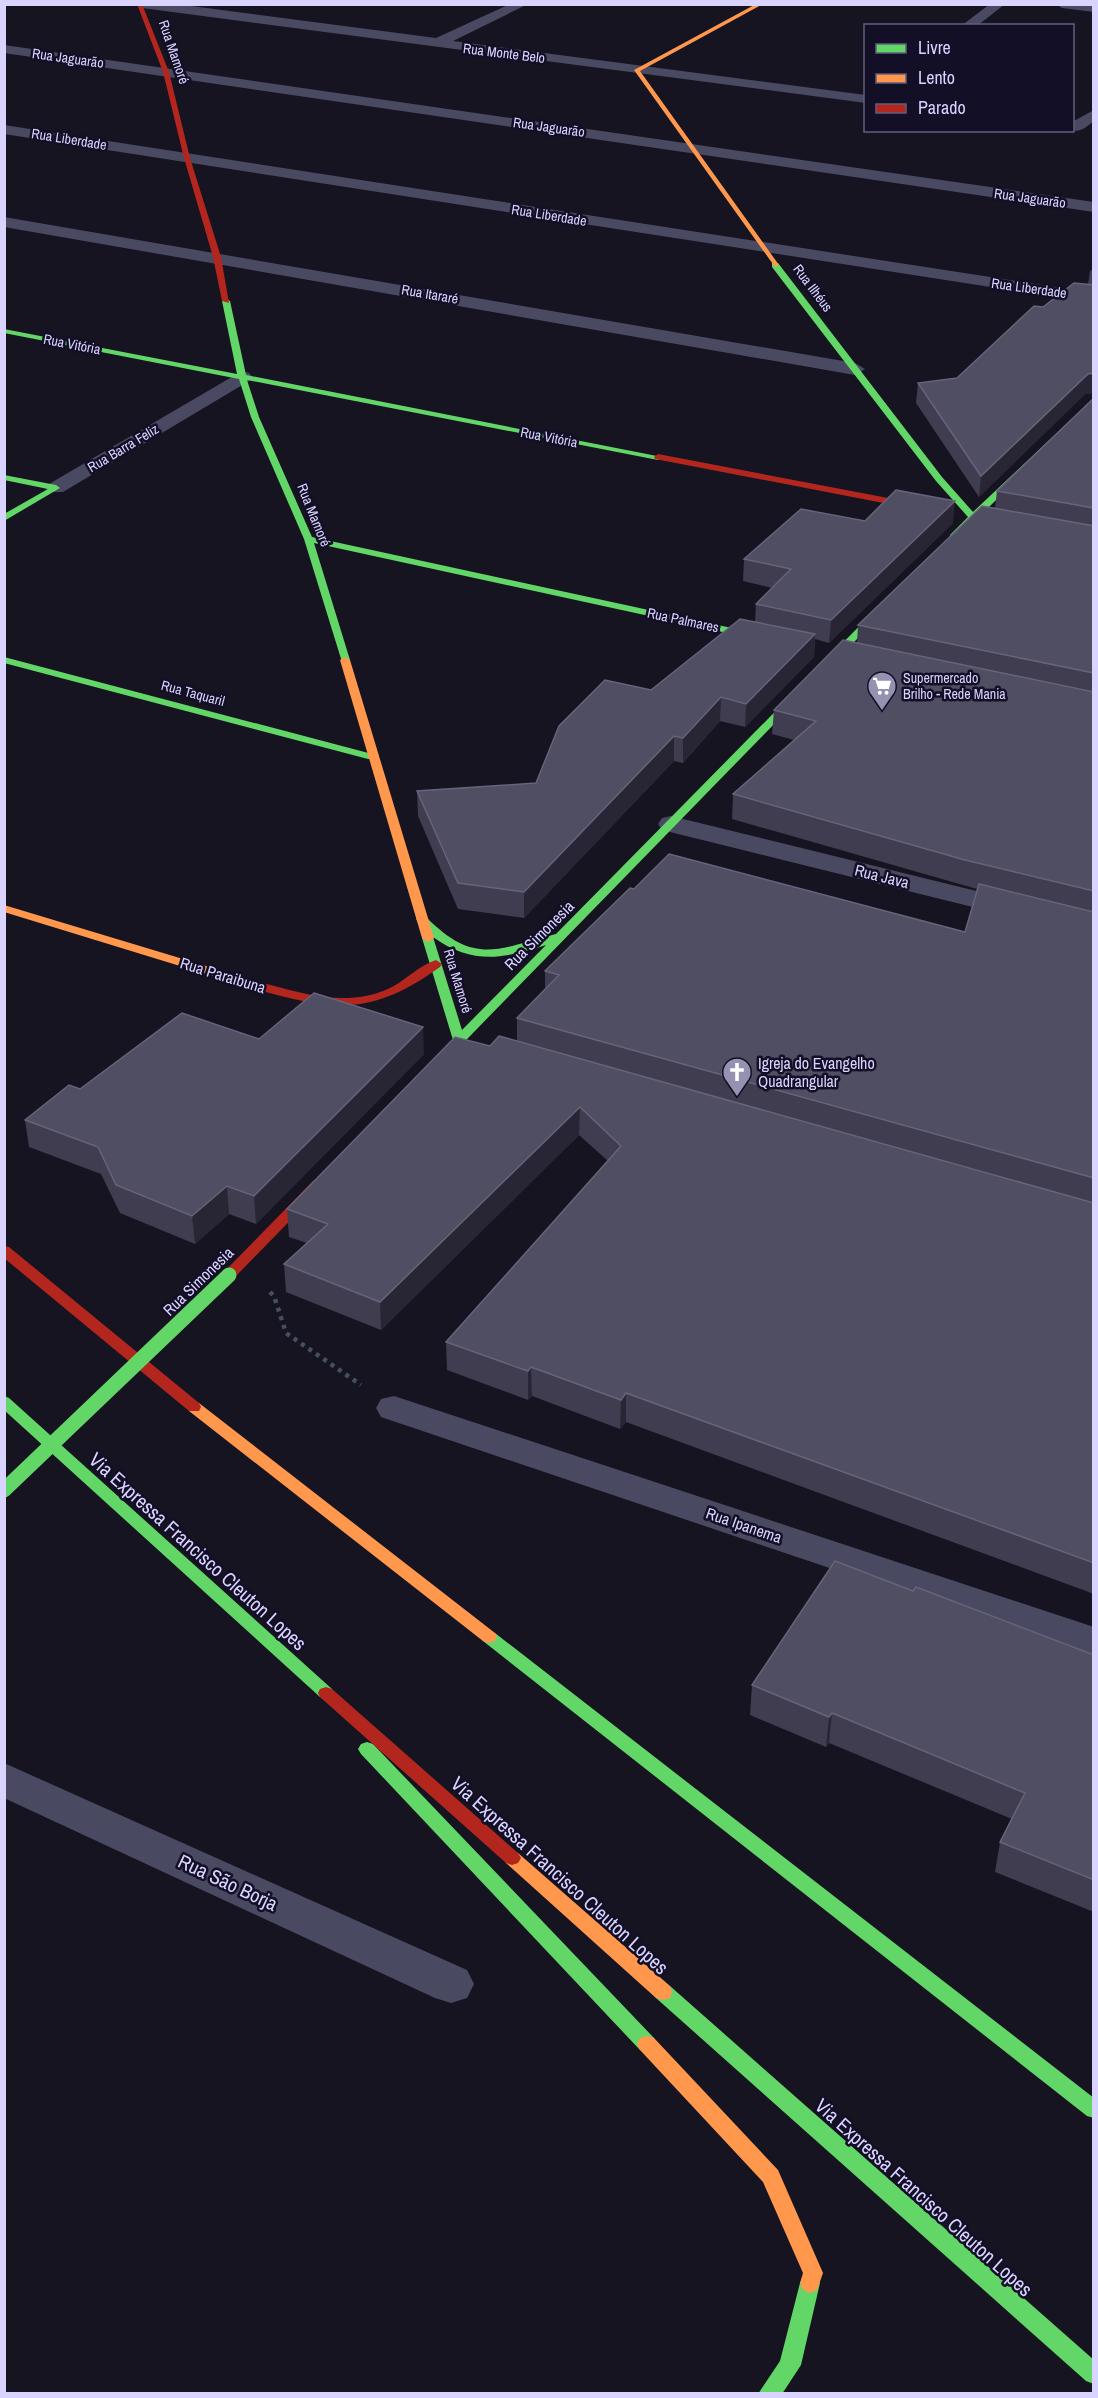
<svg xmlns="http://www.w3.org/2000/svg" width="1098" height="2398" font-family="'Archivo Narrow',sans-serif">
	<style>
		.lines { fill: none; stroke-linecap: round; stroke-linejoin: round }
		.path { stroke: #44505f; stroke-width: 4.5; stroke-dasharray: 4 5; stroke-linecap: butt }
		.street { fill: #4a4962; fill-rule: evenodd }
		.fast { fill: #63d668; fill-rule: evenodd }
		.slow { fill: #ff974d; fill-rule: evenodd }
		.jam { fill: #b3261e; fill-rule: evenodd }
		.fast-bridge { stroke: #63d668; stroke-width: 15 }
		.wall { fill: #403d50 }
		.shaded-wall { fill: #282635 }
		.building { fill: #504e63; stroke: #66637b; stroke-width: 1.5 }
		.labels { text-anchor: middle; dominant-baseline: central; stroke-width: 5; stroke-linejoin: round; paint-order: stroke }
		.far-street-label { font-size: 14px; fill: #d9d4ff; stroke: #130f26 }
		.far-poi-label { font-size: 14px; fill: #d9d4ff; stroke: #130f26; text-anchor: start }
		.street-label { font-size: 16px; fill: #d9d4ff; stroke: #130f26 }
		.poi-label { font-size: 16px; fill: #d9d4ff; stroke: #130f26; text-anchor: start }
		.near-street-label { font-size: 20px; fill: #d9d4ff; stroke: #130f26 }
	</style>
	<rect width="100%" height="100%" fill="#161421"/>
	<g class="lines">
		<path class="path" d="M270 1292 274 1296 286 1333 361 1385"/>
		<path class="street" d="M136 4H176L436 38 510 4H528L453 41 866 95V103L142 8Z
			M990 4H1005L977 26H961Z
			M1056 4H1094V12L1062 8Z
			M4 45 1094 202V212L4 53Z
			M1094 110V121C1087 126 1081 133 1072 130V122Z
			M4 125 1094 293V303L4 134Z
			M4 217 855 363 865 369 855 375 4 227Z
			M242 371 249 373 252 377 249 381 63 492H49L45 488 49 484Z
			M671 816 1094 920V937L662 830 658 824 662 818Z
			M394 1396 1094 1627V1657L381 1417 376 1408 381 1399Z
			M4 1763 467 1970 474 1984 467 1998 451 2003 435 1998 4 1798Z"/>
		<path class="fast" d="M772 263H778L942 477 973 512 1094 398V405L956 539H950V535L968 517 936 481 772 267Z
			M226 299 230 301 246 375 662 457 658 460 247 380 259 417 312 537 769 636 774 639 769 642 314 543 350 660 342 662 304 539 251 417 239 379 4 333V329L237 374 222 301Z
			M4 475 56 485 60 488 4 521V514L48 489 4 480Z
			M886 599 894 601 434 1073H426L424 1070 426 1067 453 1040 422 938 424 936 431 935 418 921 416 919 418 917H426C475 966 497 949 556 934ZM433 937C472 965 503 959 546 945L462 1030Z
			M4 657 376 755 377 757 376 759H368L4 663Z
			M4 1396 9 1398 332 1689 334 1693 332 1697 326 1699 320 1697 4 1410Z
			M489 1631 495 1633 1094 2098V2118L1087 2116 483 1641 481 1637 483 1633Z
			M367 1742 373 1744 654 2038 657 2044 654 2050 647 2052 640 2050 361 1754 358 1749 361 1744Z
			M663 1984 670 1986 1094 2360V2384L1086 2381 656 1998 654 1992 656 1986Z
			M810 2273 817 2276 820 2283 801 2365 782 2394H758L780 2361 800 2283 803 2276Z"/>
		<path class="slow" d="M756 4H763L640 71 779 265 775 267 634 70Z
			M345 657 350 660 434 938 432 940 428 942 422 938 340 660Z
			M4 905 263 983 265 986 263 989H255L4 912Z
			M194 1402 199 1403 495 1633 497 1637 495 1641 489 1643 483 1641 189 1411 187 1407 189 1403Z
			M512 1851 518 1853 670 1986 672 1992 670 1998 663 2000 656 1998 506 1863 503 1858 506 1853Z
			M647 2036 654 2038 778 2170 823 2273 817 2290 810 2293 803 2290 800 2283 803 2273 763 2182 640 2050 637 2044 640 2038Z"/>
		<path class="jam" d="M137 4H142L169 72 190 158 221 257 229 303 222 301 213 257 184 158 163 72Z
			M658 454 930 506 934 509 930 512 655 459 654 457Z
			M436 960 442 964 440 967C370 1017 334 1011 255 989L253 986 259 982C302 993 345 1008 388 989 404 982 419 965 436 960Z
			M318 1180 323 1181 325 1184 323 1187 234 1278H224L222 1275 224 1272 313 1181Z
			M4 1246 9 1247 199 1403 201 1407 199 1411H189L4 1258Z
			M326 1687 332 1689 518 1853 521 1858 518 1863 512 1865 506 1863 320 1697 318 1693 320 1689Z"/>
		<path class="fast-bridge" d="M4 1490 229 1275"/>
	</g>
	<path class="wall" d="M1094 268V393L1085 394 979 497 916 403 918 383 957 378 1043 307 1088 284 1090 271Z
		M1094 398V1594L626 1422 620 1429 532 1396 528 1400 447 1370 446 1342 608 1161 579 1135 381 1330 286 1292 284 1264 307 1243 289 1237 287 1209 490 1046 517 1041V1018L545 989V971L634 889 965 932 977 889 732 819 733 794 794 740 772 734 774 710 857 643 858 625 995 508 997 491Z
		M865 521 953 523 829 643 815 639 814 657 745 727 720 721 683 763 674 761 524 918 458 909 418 816 417 791 536 783 651 690 755 622 756 604 772 588 743 581 744 559Z
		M424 1054 256 1224 229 1214 195 1244 120 1213 101 1174 29 1147 25 1120 80 1089Z
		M913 1591 1094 1655V1912L995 1872 1000 1842 1012 1819 829 1743 826 1747 750 1715 752 1685Z"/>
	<path class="shaded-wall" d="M1094 373V393L1085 394 979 497 981 476 1088 374Z
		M955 501 953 523 829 643 831 620Z
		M815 634 814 657 745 727 746 704Z
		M721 697 720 721 683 763V738Z
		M674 736V761L524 918V892Z
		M423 1027 424 1054 256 1224 254 1196Z
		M580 1107 579 1135 381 1330 380 1302Z
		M227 1186 229 1214 195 1244 192 1216Z
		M531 1367 532 1396 528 1400V1371Z
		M626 1393V1422L620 1429 621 1400Z
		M832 1713 829 1743 826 1747 829 1717Z"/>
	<path class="building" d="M1074 283 1094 285V373L1088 374 981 476 918 383 957 378 1034 306 1043 307Z
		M1094 398V508L997 491Z
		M896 490 955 501 831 620 756 604 791 569 744 559 801 509 865 521Z
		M982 506 1094 526V673L858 625Z
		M740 619 815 634 746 704 721 697 683 738 674 736 524 892 458 883 417 791 536 783 559 726 605 680 651 690Z
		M843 640 1094 692V891L965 860 733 794 816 721 774 710Z
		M669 854 965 932 979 884 1094 912V1178L517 1018 559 975 545 971 630 888 634 889Z
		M314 993 423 1027 254 1196 227 1186 192 1216 116 1185 98 1147 25 1120 69 1085 80 1089 182 1013 259 1039Z
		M499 1036 1094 1203V1563L626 1393 621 1400 531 1367 528 1371 446 1342 621 1146 580 1107 380 1302 284 1264 328 1224 287 1209 455 1037 490 1046Z
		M835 1561 913 1591 916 1587 1094 1655V1880L1000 1842 1025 1793 832 1713 829 1717 752 1685Z"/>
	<defs>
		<g id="supermarket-pin" transform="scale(1.5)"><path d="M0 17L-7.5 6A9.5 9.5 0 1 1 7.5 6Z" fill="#9591b1" stroke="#130f26"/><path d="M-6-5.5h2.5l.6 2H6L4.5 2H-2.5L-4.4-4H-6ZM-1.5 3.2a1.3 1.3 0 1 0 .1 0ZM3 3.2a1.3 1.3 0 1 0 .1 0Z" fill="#fff"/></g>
		<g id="church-pin" transform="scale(1.5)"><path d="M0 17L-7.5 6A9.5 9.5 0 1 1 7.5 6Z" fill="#9591b1" stroke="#130f26"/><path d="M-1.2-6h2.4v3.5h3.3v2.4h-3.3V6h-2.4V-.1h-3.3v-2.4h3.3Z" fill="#fff"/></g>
	</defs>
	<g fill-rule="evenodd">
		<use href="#supermarket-pin" x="882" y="686"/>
		<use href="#church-pin" x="737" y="1072"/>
	</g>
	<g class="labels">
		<g class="far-street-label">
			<text transform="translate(174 52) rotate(71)">Rua Mamoré</text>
			<text transform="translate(504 53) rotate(7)">Rua Monte Belo</text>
			<text transform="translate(68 58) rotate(8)">Rua Jaguarão</text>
			<text transform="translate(549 127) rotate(8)">Rua Jaguarão</text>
			<text transform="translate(69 139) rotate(9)">Rua Liberdade</text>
			<text transform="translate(1030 198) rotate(8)">Rua Jaguarão</text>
			<text transform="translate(549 215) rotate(9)">Rua Liberdade</text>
			<text transform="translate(813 288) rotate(53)">Rua Ilhéus</text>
			<text transform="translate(1029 288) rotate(8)">Rua Liberdade</text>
			<text transform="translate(430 294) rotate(10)">Rua Itararé</text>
			<text transform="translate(72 344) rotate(11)">Rua Vitória</text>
			<text transform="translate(549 437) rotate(11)">Rua Vitória</text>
			<text transform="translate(123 448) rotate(-31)">Rua Barra Feliz</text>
			<text transform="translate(314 515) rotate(68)">Rua Mamoré</text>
			<text transform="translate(683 620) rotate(12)">Rua Palmares</text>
			<text transform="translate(193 693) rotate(15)">Rua Taquaril</text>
			<text transform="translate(458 981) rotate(73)">Rua Mamoré</text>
		</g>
		<g class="far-poi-label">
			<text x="903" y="678">Supermercado<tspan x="903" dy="16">Brilho - Rede Mania</tspan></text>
		</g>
		<g class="street-label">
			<text transform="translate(882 876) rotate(14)">Rua Java</text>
			<text transform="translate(539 935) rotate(-45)">Rua Simonesia</text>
			<text transform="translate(223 975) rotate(17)">Rua Paraibuna</text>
			<text transform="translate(198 1281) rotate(-44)">Rua Simonesia</text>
			<text transform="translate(744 1525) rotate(19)">Rua Ipanema</text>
		</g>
		<g class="poi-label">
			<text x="758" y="1063">Igreja do Evangelho<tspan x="758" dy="18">Quadrangular</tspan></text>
		</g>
		<g class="near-street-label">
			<text transform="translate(198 1551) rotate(42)">Via Expressa Francisco Cleuton Lopes</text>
			<text transform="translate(560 1875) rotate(42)">Via Expressa Francisco Cleuton Lopes</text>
			<text transform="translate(228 1882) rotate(25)">Rua São Borja</text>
			<text transform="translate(924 2197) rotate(42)">Via Expressa Francisco Cleuton Lopes</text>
		</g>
	</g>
	<rect width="1098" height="2398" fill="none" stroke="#d9d4ff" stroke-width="12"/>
	<rect x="864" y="24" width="210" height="108" fill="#130f26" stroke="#625e7d" stroke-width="1.5"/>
	<rect x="876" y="44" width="30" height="9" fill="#63d668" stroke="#625e7d" stroke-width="1.5"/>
	<text x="918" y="54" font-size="18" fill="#d9d4ff">Livre</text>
	<rect x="876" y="74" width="30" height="9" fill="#ff974d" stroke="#625e7d" stroke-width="1.5"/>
	<text x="918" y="84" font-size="18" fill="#d9d4ff">Lento</text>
	<rect x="876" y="104" width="30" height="9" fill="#b3261e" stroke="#625e7d" stroke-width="1.5"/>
	<text x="918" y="114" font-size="18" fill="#d9d4ff">Parado</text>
</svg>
